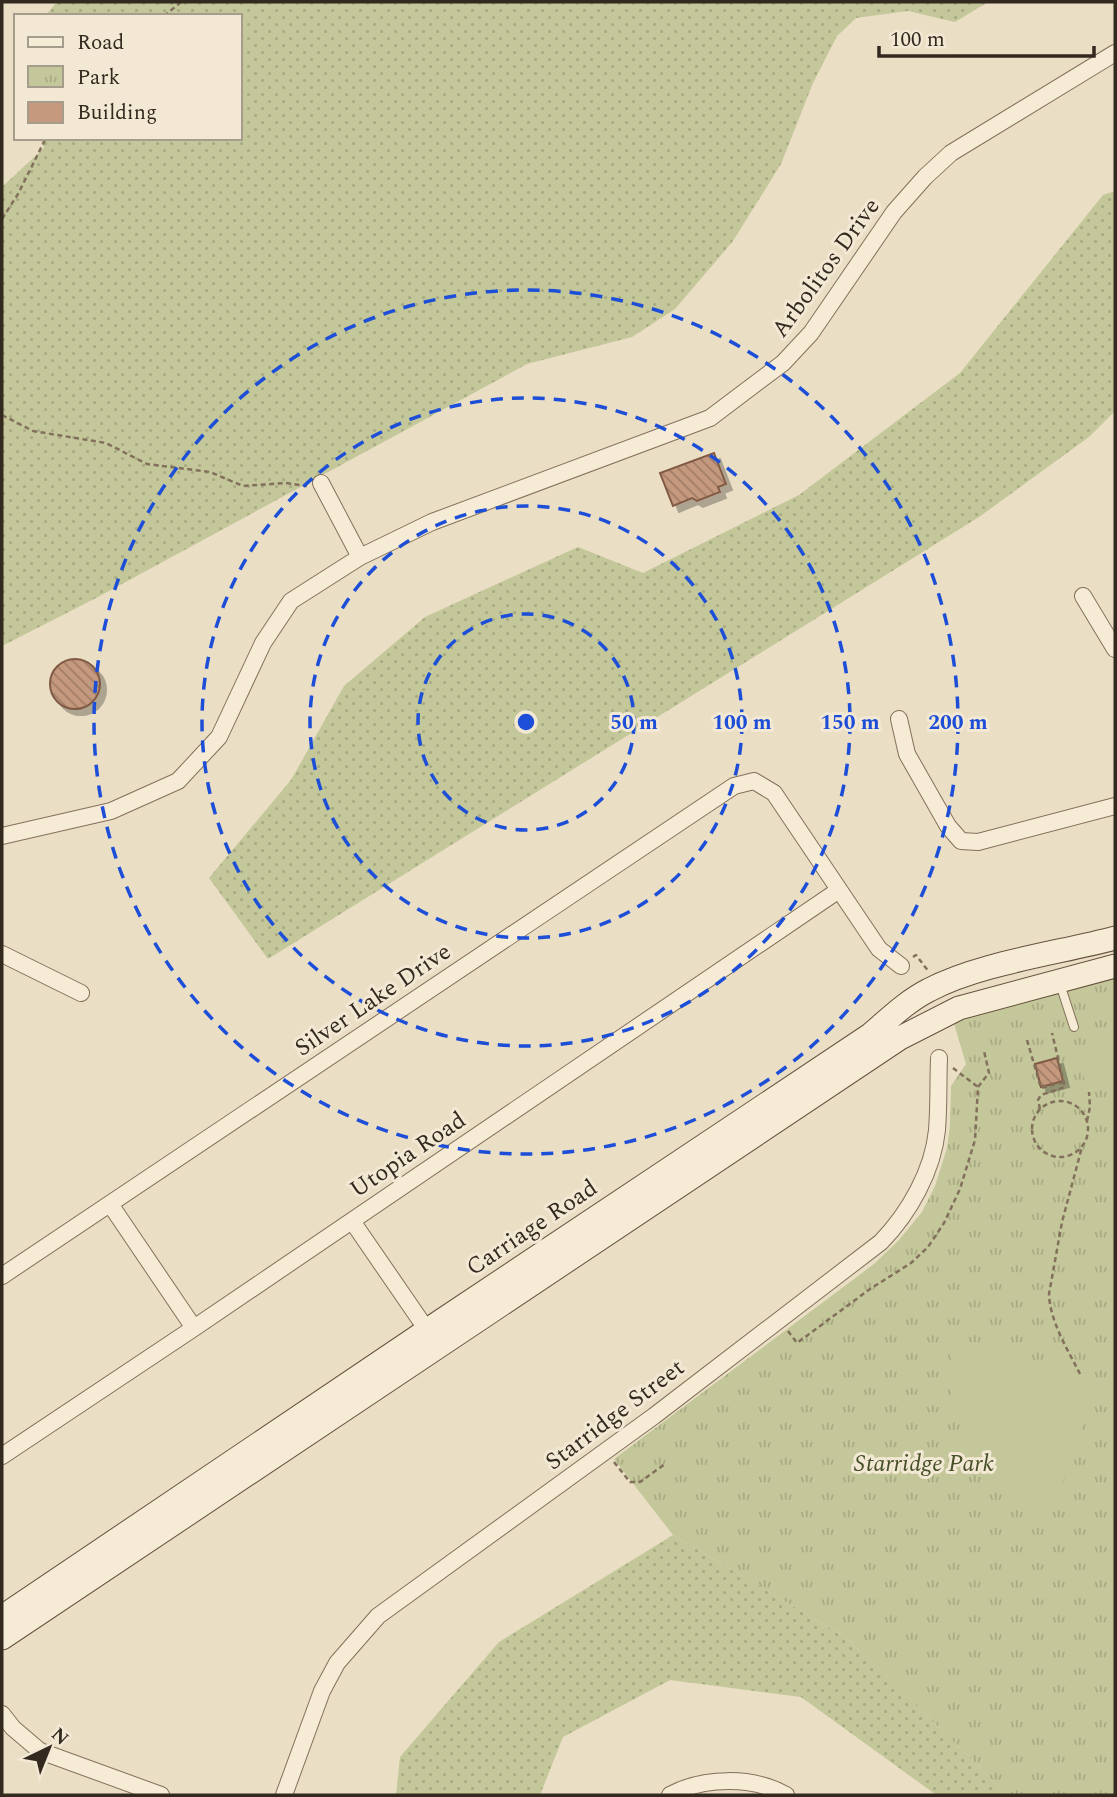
<svg xmlns="http://www.w3.org/2000/svg" width="1117" height="1797" font-family="Spectral,serif">
	<style>
		.grass { fill: url(#grass-dots) }
		.park { fill: url(#park-tufts) }
		.pitch { fill: #c3c799 }
		.building { fill: url(#building-back-hatch); stroke: #805a44; stroke-width: 2; filter: url(#shadow) }
		.lines { fill: none; stroke-linecap: round; stroke-linejoin: round }
		.lane-casing { stroke: #83705c; stroke-width: 10 }
		.street-casing { stroke: #83705c; stroke-width: 18 }
		.secondary-casing { stroke: #65513f; stroke-width: 25 }
		.path { stroke: #83705c; stroke-width: 2.5; stroke-dasharray: 5 3.5; stroke-linecap: butt }
		.lane { stroke: #f6ecd6; stroke-width: 8 }
		.street { stroke: #f6ecd6; stroke-width: 16 }
		.secondary { stroke: #f6ecd6; stroke-width: 23 }
		.ring { fill: none; stroke: #1d4ed8; stroke-width: 3.5; stroke-dasharray: 12 9 }
		.labels { text-anchor: middle; dominant-baseline: central; stroke-width: 6; stroke-linejoin: round; paint-order: stroke }
		.street-label { font-size: 24px; fill: #34291f; stroke: #f2e8d3 }
		.park-label { font-size: 24px; font-style: italic; fill: #464f27; stroke: #f2e8d3 }
		.centre { fill: #1d4ed8; stroke: #f2e8d3; stroke-width: 3.5 }
		.ring-label { font-size: 21px; text-anchor: middle; font-weight: bold; fill: #1d4ed8; stroke: #f2e8d3; stroke-width: 6; stroke-linejoin: round; paint-order: stroke }
	</style>
	<defs>
		<pattern id="grass-dots" width="8" height="8" patternUnits="userSpaceOnUse" patternTransform="scale(1.75)"><rect width="8" height="8" fill="#c3c799"/><path d="M2 2h.1M6 6h.1" fill="none" stroke="#a8ab83" stroke-width="1.8" stroke-linecap="round"/></pattern>
		<pattern id="park-tufts" width="24" height="20" patternUnits="userSpaceOnUse" patternTransform="scale(1.75)"><rect width="24" height="20" fill="#c3c799"/><path d="M3 7l-1-3M5 7V3M7 7l1-3M15 17l-1-3M17 17v-4M19 17l1-3" fill="none" stroke="#a8ab83"/></pattern>
		<pattern id="building-back-hatch" width="6" height="6" patternUnits="userSpaceOnUse" patternTransform="scale(1.75)"><rect width="6" height="6" fill="#c5997d"/><path d="M-1 5l2 2M0 0l6 6M5-1l2 2" fill="none" stroke="#a17d66"/></pattern>
		<filter id="shadow"><feDropShadow dx="6" dy="6" stdDeviation="0" flood-color="#0004"/></filter>
	</defs>
	<rect width="100%" height="100%" fill="#eadec4"/>
	<path class="grass" d="M57 2H988L955 22 908 11 856 18 837 36 813 83 781 164 733 241 675 309 632 337 527 364 98 597 2 646V187L44 148 40 138H240V16H45Z
		M1115 191V411L1089 437 979 517 268 959 209 878 291 780 344 686 425 617 578 547 643 573 799 495 960 373 1103 195Z
		M673 1535 847 1638 1008 1795 935 1794 801 1697 670 1680 563 1737 540 1795H396L400 1757 499 1642Z"/>
	<path class="park" d="M1115 975V1795H1008L847 1638 673 1535 614 1459 874 1264 898 1241 922 1212 935 1186 947 1148 950 1125 951 1086 966 1064 953 1020Z"/>
	<path class="pitch" d="M1115 1050V1086L1089 1094 1079 1061Z
		M955 1338 1087 1376 1095 1391 1052 1513C1031 1504 1009 1494 991 1478 986 1474 982 1467 978 1461 953 1424 946 1381 955 1338Z"/>
	<path class="building" d="M714 453 726 484 718 487 720 492 697 501 692 498 673 506 660 473Z
		M50 684a25 25 0 1 1 50 0a25 25 0 1 1-50 0Z
		M1057 1058 1063 1081 1041 1087 1035 1064Z"/>
	<g class="lines">
		<g class="lane-casing">
			<path id="lane" d="M1060 984 1074 1027"/>
		</g>
		<g class="street-casing">
			<path id="street" d="M321 483 360 557
				M1083 596 1115 649
				M899 719 907 754 948 826 961 841 978 842 1115 806
				M2 836 111 811 178 781 219 737 263 643 291 601 360 557 432 522 710 418 783 363 811 333 894 212 925 177 951 153 1115 53
				M2 954 81 993
				M110 1204 194 1328
				M352 1221 427 1330
				M2 1276 734 786 754 781 774 793 879 949 901 966
				M2 1456 194 1328 839 890
				M2 1714 13 1728 40 1751 161 1795
				M284 1795 322 1691 337 1663 378 1616 654 1416 881 1242C909 1213 933 1171 937 1130 939 1106 938 1082 939 1058
				M670 1795C703 1777 753 1776 786 1795"/>
		</g>
		<g class="secondary-casing">
			<path id="secondary" d="M2 1617C291 1422 579 1227 870 1035 889 1019 907 1001 929 990 980 963 1059 953 1115 938
				M2 1638 900 1038 959 1008 1115 966"/>
		</g>
		<path class="path" d="M164 16 181 2
			M2 219 18 194 46 138
			M2 415 33 431 106 443 147 464 210 472 243 486 286 483 307 486
			M913 957 916 955 929 972
			M1027 1040 1041 1088 1064 1082
			M953 1068 978 1087
			M1032 1129a28 28 0 1 1 56 0a28 28 0 1 1-56 0Z
			M1040 1109 1038 1100 1041 1095 1065 1087 1052 1033
			M1087 1121 1090 1107 1089 1092
			M788 1331 797 1343 870 1289 911 1263 928 1247 944 1223 960 1189 975 1140 978 1087 989 1073 984 1051
			M1080 1374C1068 1350 1050 1322 1049 1294L1062 1222 1082 1147
			M614 1462 630 1482H640L665 1464"/>
		<use href="#lane" class="lane"/>
		<use href="#street" class="street"/>
		<use href="#secondary" class="secondary"/>
	</g>
	<g class="ring">
		<circle cx="526" cy="722" r="108"/>
		<circle cx="526" cy="722" r="216"/>
		<circle cx="526" cy="722" r="324"/>
		<circle cx="526" cy="722" r="432"/>
	</g>
	<g class="labels">
		<g class="street-label">
			<text transform="translate(826 268) rotate(-54)">Arbolitos Drive</text>
			<text transform="translate(373 1000) rotate(-34)">Silver Lake Drive</text>
			<text transform="translate(408 1155) rotate(-34)">Utopia Road</text>
			<text transform="translate(532 1228) rotate(-34)">Carriage Road</text>
			<text transform="translate(615 1415) rotate(-37)">Starridge Street</text>
		</g>
		<g class="park-label">
			<text x="924" y="1464">Starridge Park</text>
		</g>
	</g>
	<circle cx="526" cy="722" r="10" class="centre"/>
	<g class="ring-label">
		<text x="634" y="729">50 m</text>
		<text x="742" y="729">100 m</text>
		<text x="850" y="729">150 m</text>
		<text x="958" y="729">200 m</text>
	</g>
	<rect width="1117" height="1797" fill="none" stroke="#34291f" stroke-width="7"/>
	<rect x="14" y="14" width="228" height="126" fill="#f2e8d3" stroke="#a69c8b" stroke-width="2"/>
	<rect x="28" y="37" width="35" height="10" fill="#f6ecd6" stroke="#a69c8b" stroke-width="2"/>
	<text x="77" y="49" font-size="21" fill="#34291f">Road</text>
	<rect x="28" y="66" width="35" height="21" fill="url(#park-tufts)" stroke="#a69c8b" stroke-width="2"/>
	<text x="77" y="84" font-size="21" fill="#34291f">Park</text>
	<rect x="28" y="102" width="35" height="21" fill="#c5997d" stroke="#a69c8b" stroke-width="2"/>
	<text x="77" y="119" font-size="21" fill="#34291f">Building</text>
	<g transform="translate(49 1748) rotate(43)" stroke="#f2e8d3" stroke-width="5" paint-order="stroke">
	<path d="M0-5L12 26L0 18L-12 26Z" fill="#34291f"/>
	<text y="-10" font-size="19" font-weight="bold" text-anchor="middle" fill="#34291f">N</text>
	</g>
	<path d="M879 46v10h215v-10" fill="none" stroke="#34291f" stroke-width="3.5"/>
	<text x="890" y="46" font-size="21" fill="#34291f" stroke="#f2e8d3" stroke-width="5" paint-order="stroke">100 m</text>
</svg>
